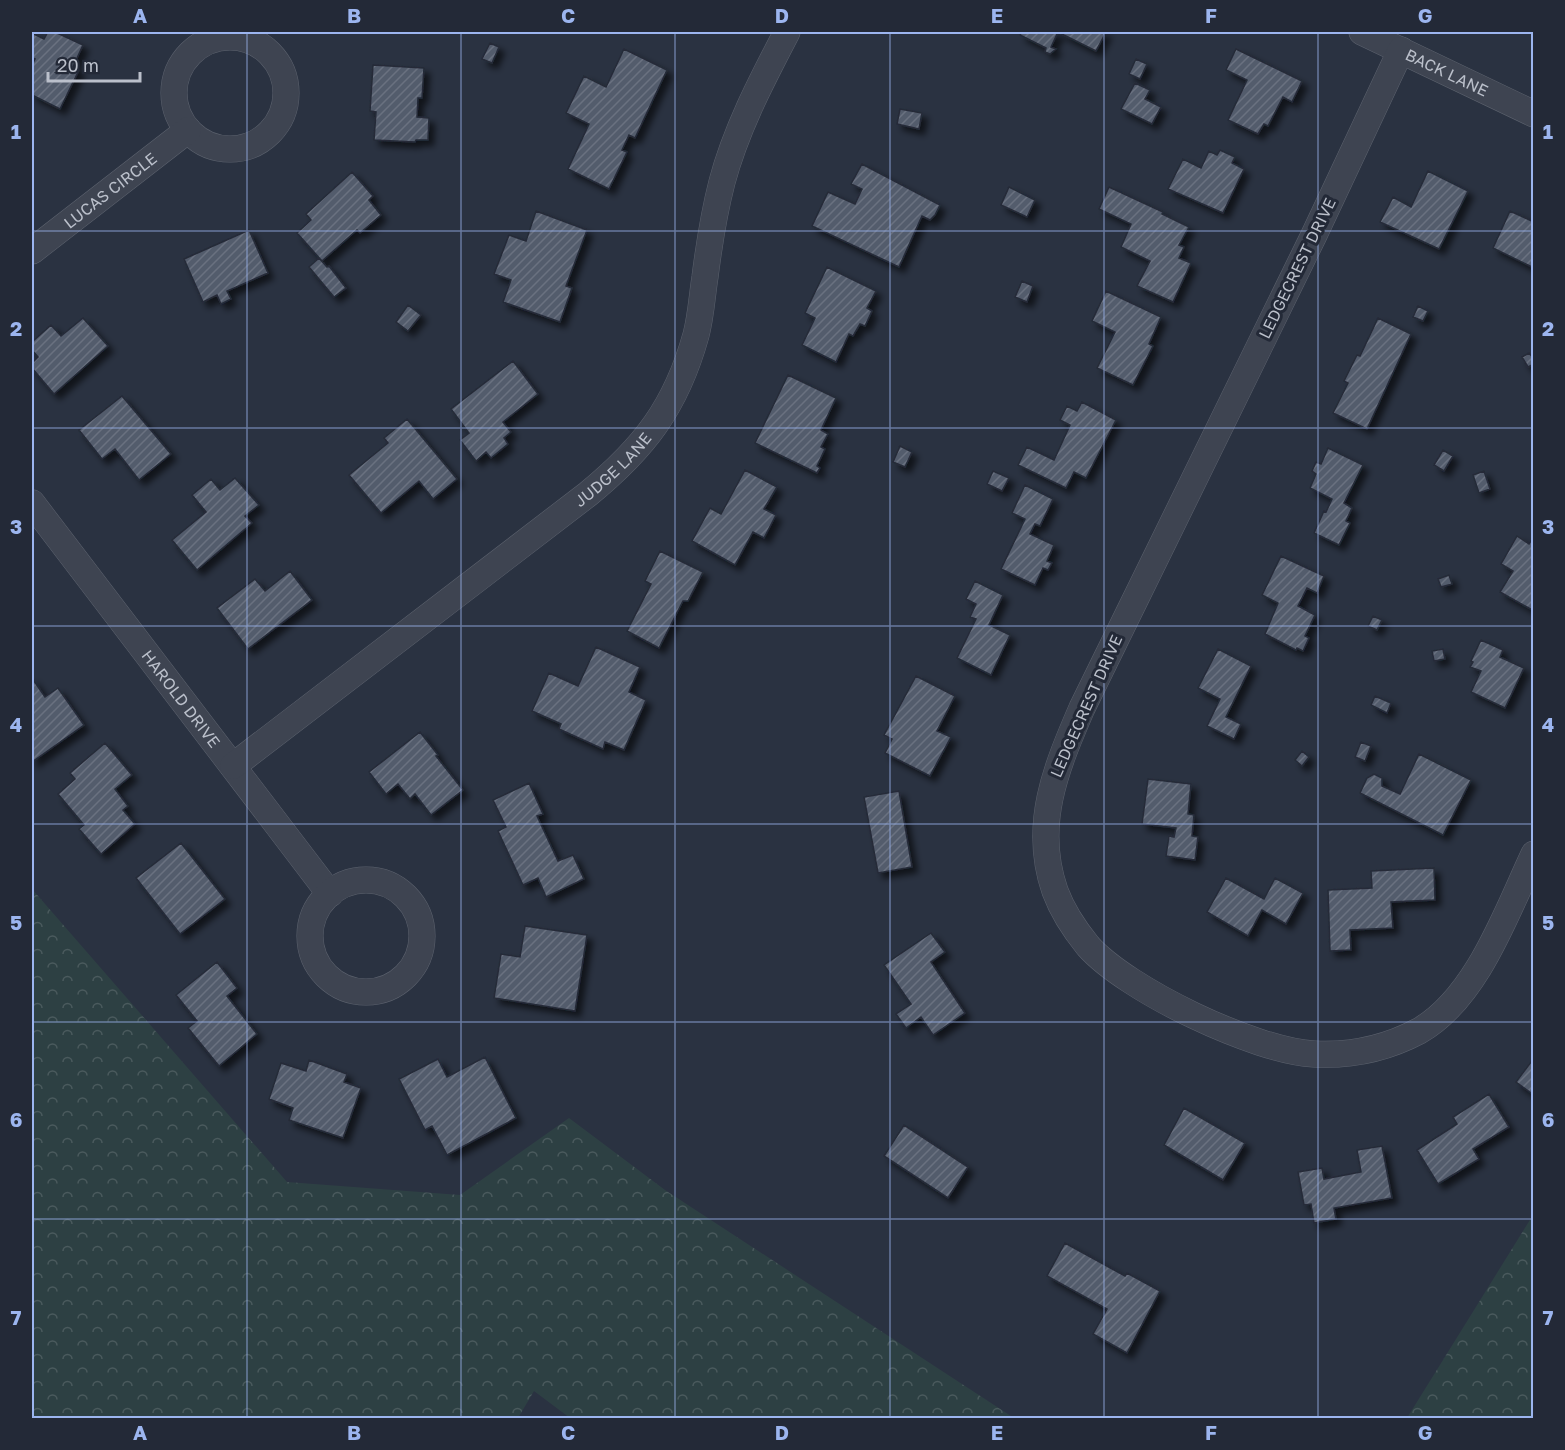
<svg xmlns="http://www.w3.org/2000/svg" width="1565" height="1450" font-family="'Golos Text',sans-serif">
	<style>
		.forest { fill: url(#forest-crowns) }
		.building { fill: url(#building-hatch); stroke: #252b38; stroke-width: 1.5; filter: url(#shadow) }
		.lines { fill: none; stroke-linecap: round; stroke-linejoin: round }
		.street-casing { stroke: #5c626e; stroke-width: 27 }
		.street { stroke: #3e4451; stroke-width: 26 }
		.grid { fill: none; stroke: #9cb5ef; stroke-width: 1.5; stroke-opacity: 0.55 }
		.labels { text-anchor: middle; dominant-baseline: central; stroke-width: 6; stroke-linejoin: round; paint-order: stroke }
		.street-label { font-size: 16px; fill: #bbc0cb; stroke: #232937 }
		.neatline { fill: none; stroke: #9cb5ef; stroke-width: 2 }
		.grid-label { font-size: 20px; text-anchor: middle; font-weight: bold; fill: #9cb5ef }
	</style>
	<defs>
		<pattern id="forest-crowns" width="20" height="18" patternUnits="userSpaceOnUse" patternTransform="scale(1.5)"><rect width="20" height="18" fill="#2d4043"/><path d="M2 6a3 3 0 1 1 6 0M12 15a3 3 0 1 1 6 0" fill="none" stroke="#4a5a5d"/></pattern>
		<pattern id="building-hatch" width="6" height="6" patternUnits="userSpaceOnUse" patternTransform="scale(1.5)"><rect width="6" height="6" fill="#535b6c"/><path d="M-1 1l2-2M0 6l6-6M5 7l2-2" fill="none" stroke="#6a7180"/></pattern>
		<filter id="shadow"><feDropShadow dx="5.5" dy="5.5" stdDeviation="3" flood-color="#0009"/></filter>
	</defs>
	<rect width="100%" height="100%" fill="#2a3241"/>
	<path class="forest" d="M32 889 287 1182 460 1195 569 1118 665 1190 1014 1418H570L534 1391 518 1418H32Z
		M1533 1215V1418H1407Z"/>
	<path class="building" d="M48 32H55L83 45 73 67 79 70 60 109 32 95V59L34 61 35 59 32 58V33L44 39Z
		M1022 32H1106L1096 51 1058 32 1051 47 1056 49 1050 54 1045 52 1046 48 1020 35Z
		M490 43 499 47 492 63 482 59Z
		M624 49 667 70 635 138 629 135 622 150 627 152 609 189 568 169 589 124 566 113 584 76 606 87Z
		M1236 49 1302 81 1292 102 1283 97 1268 126 1264 124 1258 134 1228 120 1247 80 1226 70Z
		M1136 59 1147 64 1140 79 1129 74Z
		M373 65 424 68 422 98H418L417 117 429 118 428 140H416L415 142 374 140 376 112 370 111Z
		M1135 83 1150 90 1145 99 1161 107 1152 124 1121 109Z
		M900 109 922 113 919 129 897 124Z
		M1220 150 1235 157 1232 163 1244 169 1223 213 1168 189 1183 159 1201 168 1209 151 1217 155Z
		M862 164 940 205 935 215 930 220 922 216 899 267 812 226 828 192 855 204 862 189 851 184Z
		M1428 171 1468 191 1439 249 1380 222 1393 197 1411 207Z
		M352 172 373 196 369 200 381 215 360 233 357 230 322 261 297 233 311 220 306 214Z
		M1009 187 1035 200 1027 217 1001 205Z
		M1109 187 1163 212 1162 214 1189 227 1179 245 1184 247 1179 258 1191 263 1173 302 1137 286 1150 261 1121 247 1131 224 1099 209Z
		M536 211 587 230 566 286 572 288 560 322 503 302 511 280 494 274 509 235 526 241Z
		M1510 211 1534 222 1532 267 1493 248Z
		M249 230 268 273 227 291 231 299 221 304 217 295 203 302 184 259Z
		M319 258 327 267 329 266 346 288 334 297 309 267Z
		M827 267 876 291 867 308 872 311 865 326 860 324 853 336 849 334 836 362 802 345 815 318 805 313Z
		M1022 281 1033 286 1027 302 1015 297Z
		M1106 291 1161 317 1149 344 1153 346 1133 385 1097 368 1115 332 1092 321Z
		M408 305 421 315 408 331 396 322Z
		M1418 306 1428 311 1423 321 1413 317Z
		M83 318 108 346 54 394 32 368V363L38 357 32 350V342L51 325 61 336Z
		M1378 318 1411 334 1367 429 1333 413 1348 383 1344 381 1357 355 1360 356Z
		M1529 353 1534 359V364L1528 367 1522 357Z
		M513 361 538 394 503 422 511 432 504 438 508 444 491 458 486 452 476 461 460 440 469 433 451 409Z
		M788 375 836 398 821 430 828 434 821 447 825 449 817 466 820 468 817 473 755 443Z
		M122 396 171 454 139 480 115 449 102 459 79 430Z
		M1082 402 1116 420 1086 478 1074 472 1066 488 1018 465 1027 447 1054 460 1070 425 1060 420 1067 406 1077 411Z
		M407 419 457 479 433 499 419 481 381 513 349 475 388 443 384 438Z
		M900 446 912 452 905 467 893 462Z
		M1328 448 1363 465 1344 503 1352 508 1346 521 1350 523 1339 545 1314 533 1324 511 1326 512 1332 499 1310 488 1316 474 1312 471 1316 462 1321 464Z
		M1443 450 1453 456 1444 471 1434 465Z
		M745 470 777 487 764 509 776 515 764 538 753 532 735 565 692 541 710 508 721 514Z
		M993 471 1009 478 1002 491 987 484Z
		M1484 471 1490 489 1479 493 1473 475Z
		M235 478 259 505 245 516 252 523 197 570 172 540 206 512 192 495 211 479 220 490Z
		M1025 485 1053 499 1040 526 1035 524 1030 534 1054 545 1047 561 1052 563 1048 570 1043 568 1035 585 1001 569 1025 519 1012 513Z
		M1517 536 1529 544 1534 536V611L1500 592 1513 571 1501 564Z
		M660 551 703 572 688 601H683L659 648 627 631 651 584 645 581Z
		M1281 556 1324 576 1317 593 1307 588 1298 606 1315 615 1305 636 1309 638 1303 651 1297 648 1296 650 1265 634 1278 603 1262 595Z
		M290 571 312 600 248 649 217 608 255 579 265 591Z
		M1449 575 1452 584 1441 587 1438 579Z
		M975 581 1003 595 989 625 1010 635 991 675 957 658 976 619 970 617 976 604 966 599Z
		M1373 616 1382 620 1377 630 1368 626Z
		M1481 640 1503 650 1500 657 1524 668 1505 708 1471 692 1481 671 1470 667 1473 662 1471 661Z
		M596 647 640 667 629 692 646 700 624 750 605 742 603 749 559 729 561 724 532 711 549 673 578 686Z
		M1218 649 1251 666 1226 717 1241 724 1234 739 1207 726 1220 699 1198 688Z
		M1443 649 1445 659 1434 661 1432 651Z
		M916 676 955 696 937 731 951 737 930 776 885 753 892 739 884 735Z
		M32 678 45 697 58 688 84 725 32 762Z
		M1375 696 1391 703 1387 713 1371 705Z
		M420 732 438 755 436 756 463 790 431 815 415 794 410 799 398 784 386 794 369 772Z
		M1361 742 1371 746 1365 761 1355 757Z
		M105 743 132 775 115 789 128 806 123 810 135 824 101 854 79 829 84 825 58 794 75 779 70 773Z
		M1302 751 1309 757 1302 766 1295 760Z
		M1419 754 1471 780 1443 835 1360 793 1367 778 1374 774 1382 778V786L1400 794Z
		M1148 779 1191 784 1188 814 1194 815 1192 836 1198 837 1195 860 1166 856 1169 836 1174 837 1176 828 1142 824Z
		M529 783 543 814 537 816 558 861 573 855 584 879 546 897 538 878 523 885 498 831 506 827 493 800Z
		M899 791 912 867 878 873 864 797Z
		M181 843 225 899 180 934 136 878Z
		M1434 868 1435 900 1391 902 1393 928 1350 930 1351 950 1330 951 1328 890 1372 888 1371 871Z
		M1226 878 1264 899 1275 878 1303 893 1286 924 1262 910 1248 936 1207 912Z
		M525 926 587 935 575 1011 494 998 501 954 520 957Z
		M931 933 945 952 931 962 965 1013 933 1035 921 1017 906 1028 896 1014 911 1004 884 965Z
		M217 962 237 988 227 996 257 1034 219 1066 188 1028 197 1021 176 995Z
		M485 1057 516 1118 447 1155 432 1126 425 1130 399 1079 438 1059 447 1077Z
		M1534 1058V1095L1516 1082Z
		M309 1060 347 1074 344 1082 361 1088 343 1138 289 1120 293 1108 269 1099 281 1063 306 1071Z
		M1489 1094 1509 1127 1473 1149 1479 1159 1438 1184 1417 1150 1457 1124 1453 1117Z
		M1184 1108 1245 1143 1223 1180 1164 1145Z
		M904 1125 968 1167 948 1198 884 1156Z
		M1382 1146 1392 1198 1334 1208 1336 1219 1314 1223 1311 1204 1304 1205 1298 1172 1322 1168 1324 1179 1361 1172 1357 1150Z
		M1065 1243 1125 1276 1127 1273 1160 1291 1127 1353 1093 1334 1107 1309 1047 1276Z"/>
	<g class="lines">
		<g class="street-casing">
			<g id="street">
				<path id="s1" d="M1362 32 1534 114"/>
				<circle cx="230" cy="93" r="56"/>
				<path d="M1401 50 1314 235 1082 708C1056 768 1032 825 1055 891 1062 910 1075 930 1088 946 1127 990 1255 1051 1314 1054 1350 1056 1387 1048 1419 1031 1477 998 1507 911 1534 854"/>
				<path id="s2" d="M32 251 188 130"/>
				<path id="s3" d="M32 503 330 894"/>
				<path id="s4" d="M233 766 588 494C644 448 676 407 696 335 701 316 702 296 705 277 709 245 714 213 722 182 736 129 762 80 787 32"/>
				<circle cx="366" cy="936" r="56"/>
			</g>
		</g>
		<use href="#street" class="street"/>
	</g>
	<path class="grid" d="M247 32V1418M461 32V1418M675 32V1418M890 32V1418M1104 32V1418M1318 32V1418M32 231H1534M32 428H1534M32 626H1534M32 824H1534M32 1022H1534M32 1219H1534"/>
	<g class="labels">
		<g class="street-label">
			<text stroke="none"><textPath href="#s1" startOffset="94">BACK LANE</textPath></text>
			<text stroke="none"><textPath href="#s2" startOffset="99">LUCAS CIRCLE</textPath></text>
			<text transform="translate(1297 268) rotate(-64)">LEDGECREST DRIVE</text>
			<text stroke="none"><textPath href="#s4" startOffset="482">JUDGE LANE</textPath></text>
			<text stroke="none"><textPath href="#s3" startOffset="246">HAROLD DRIVE</textPath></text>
			<text transform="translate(1086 706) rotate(-66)">LEDGECREST DRIVE</text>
		</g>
	</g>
	<rect width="1565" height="1450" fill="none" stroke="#232937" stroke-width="66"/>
	<path d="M48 72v9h92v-9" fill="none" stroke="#bbc0cb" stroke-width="3"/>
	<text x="57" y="72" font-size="18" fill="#bbc0cb" stroke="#232937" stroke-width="4.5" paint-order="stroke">20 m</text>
	<rect x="33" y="33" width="1499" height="1384" class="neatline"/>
	<g class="grid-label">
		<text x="140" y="23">A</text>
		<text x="354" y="23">B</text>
		<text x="568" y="23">C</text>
		<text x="782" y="23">D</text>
		<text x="997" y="23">E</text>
		<text x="1211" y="23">F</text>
		<text x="1425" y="23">G</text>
		<text x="16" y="139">1</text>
		<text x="1548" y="139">1</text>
		<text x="16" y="336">2</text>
		<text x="1548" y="336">2</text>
		<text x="16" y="534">3</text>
		<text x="1548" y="534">3</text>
		<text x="16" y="732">4</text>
		<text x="1548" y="732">4</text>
		<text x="16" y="930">5</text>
		<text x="1548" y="930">5</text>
		<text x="16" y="1127">6</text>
		<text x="1548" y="1127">6</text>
		<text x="16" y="1325">7</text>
		<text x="1548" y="1325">7</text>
		<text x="140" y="1440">A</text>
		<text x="354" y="1440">B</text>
		<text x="568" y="1440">C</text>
		<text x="782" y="1440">D</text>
		<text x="997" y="1440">E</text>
		<text x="1211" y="1440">F</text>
		<text x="1425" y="1440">G</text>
	</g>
</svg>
